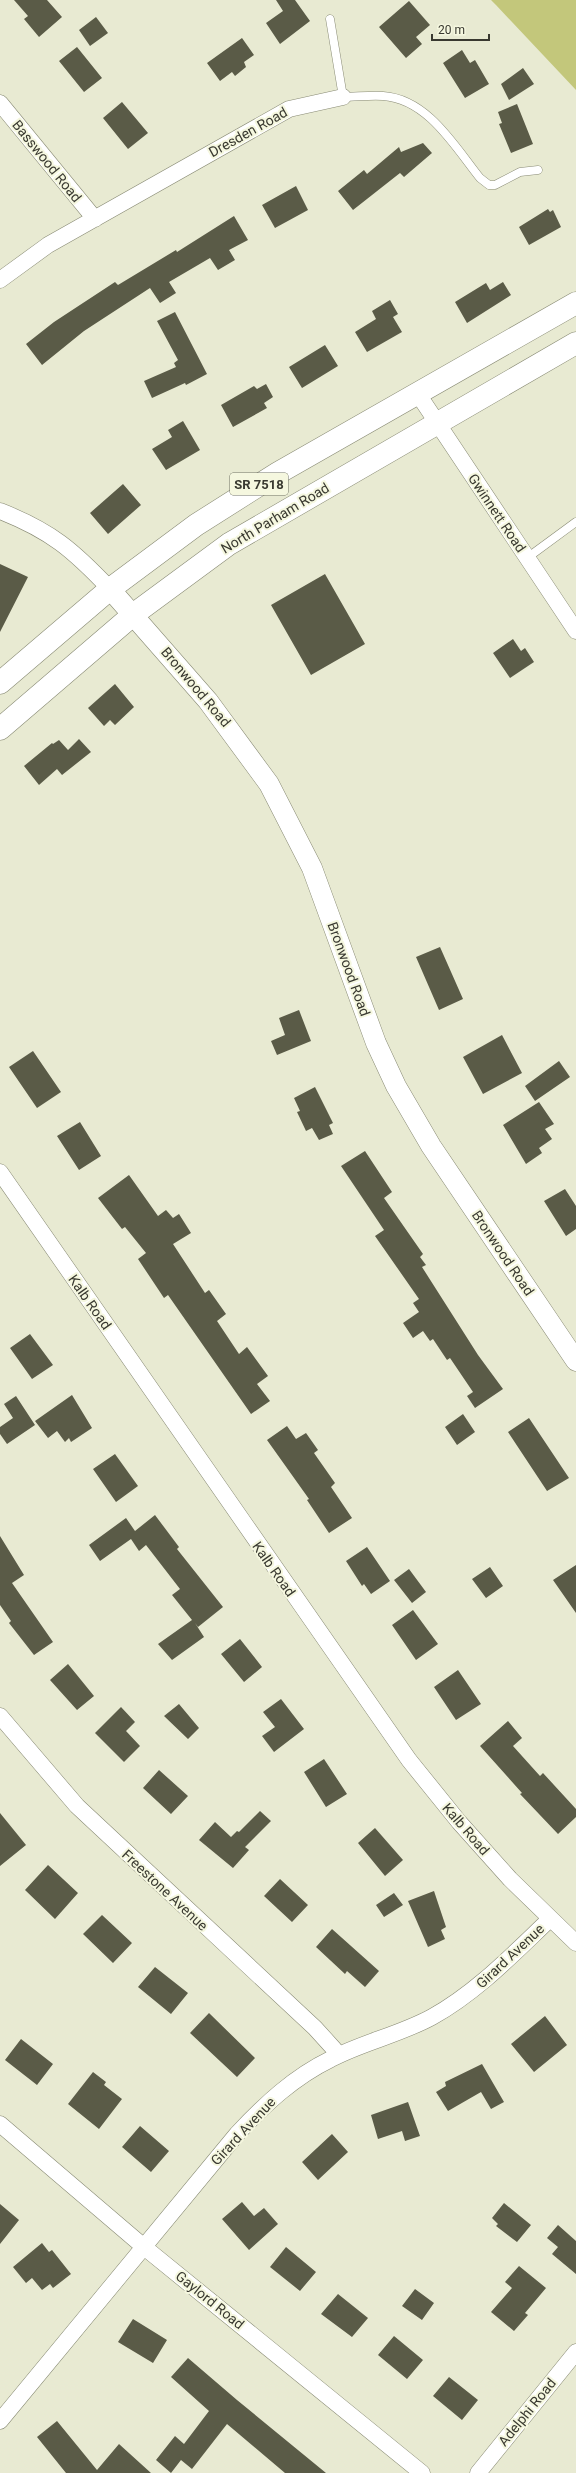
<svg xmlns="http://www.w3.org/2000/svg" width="576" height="2473" font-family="Roboto,sans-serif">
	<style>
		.green { fill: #c3c77b }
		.building { fill: #5a5b47 }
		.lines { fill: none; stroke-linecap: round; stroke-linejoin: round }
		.service-casing { stroke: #888a74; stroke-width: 9 }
		.minor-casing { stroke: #888a74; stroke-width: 17 }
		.tertiary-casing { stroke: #888a74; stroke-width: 21 }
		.trunk-casing { stroke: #888a74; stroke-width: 23 }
		.service { stroke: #fff; stroke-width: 8 }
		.minor { stroke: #fff; stroke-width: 16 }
		.tertiary { stroke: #fff; stroke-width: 20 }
		.trunk { stroke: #fff; stroke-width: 22 }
		.labels { text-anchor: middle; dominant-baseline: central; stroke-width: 4; stroke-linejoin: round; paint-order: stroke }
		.shield { fill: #f5f7df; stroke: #717264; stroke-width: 1 }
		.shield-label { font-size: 13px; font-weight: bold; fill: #393930 }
		.street-label { font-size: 14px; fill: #393930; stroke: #f5f7df }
	</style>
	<rect width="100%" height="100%" fill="#e8ead2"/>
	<path class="green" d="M491 0H576V90L496 5Z"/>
	<path class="building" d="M14 0H47L62 17 39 37 24 19 28 16Z
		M276 0H295L310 21 280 44 266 23 283 11Z
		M409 1 430 25 416 37 422 44 406 58 379 27Z
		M96 17 108 33 90 46 79 30Z
		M242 38 254 55 244 62 246 67 235 76 232 72 220 81 207 63Z
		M77 47 102 78 84 92 59 61Z
		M462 50 470 63 475 60 489 84 465 98 443 63Z
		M523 68 534 84 509 100 501 84Z
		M122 102 148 133 128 149 103 118Z
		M517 104 533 144 511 153 499 124 502 123 498 112Z
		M423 143 432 153 404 177 400 173 353 210 338 191 364 170 367 174 399 147 401 152Z
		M296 186 308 210 275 228 262 205Z
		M548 209 550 212 553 210 561 227 529 245 519 227Z
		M234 216 248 240 229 250 235 260 218 270 210 258 169 282 176 293 160 303 150 288 84 331 42 365 26 344 54 322 115 282 118 285 176 250 177 252Z
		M503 282 511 295 467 323 455 302 486 283 490 290Z
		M390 300 398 314 393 317 402 332 367 352 355 332 376 319 372 311Z
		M175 312 207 374 186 385 185 383 152 398 144 381 176 367 174 363 178 360 157 321Z
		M325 345 338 366 302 388 289 367Z
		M266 384 273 397 264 403 267 408 233 427 221 405 254 386 257 389Z
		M183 421 200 450 166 470 152 449 172 437 168 430Z
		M123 484 141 505 108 534 90 513Z
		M0 564 28 577 0 632Z
		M325 574 365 644 311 675 271 605Z
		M513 639 521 651 525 648 534 662 510 678 493 653Z
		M115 684 134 707 115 725 110 720 104 726 88 708Z
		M79 739 91 752 62 775 57 769 39 785 24 766 52 743 53 744 59 740 68 750Z
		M440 947 463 999 439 1010 416 957Z
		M299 1010 311 1041 277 1055 271 1041 285 1035 279 1018Z
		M502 1035 522 1073 483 1094 463 1057Z
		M33 1051 61 1092 37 1108 9 1067Z
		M559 1061 570 1077 535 1101 525 1086Z
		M315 1087 333 1123 329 1125 333 1134 319 1140 312 1128 306 1131 297 1112 300 1111 294 1098Z
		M539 1102 554 1124 545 1129 552 1139 539 1148 542 1153 526 1164 503 1125Z
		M80 1122 101 1156 79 1170 57 1136Z
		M365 1151 392 1192 384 1198 423 1254 420 1257 426 1265 422 1267 478 1355 503 1389 475 1408 467 1396 473 1392 450 1358 447 1360 433 1339 430 1341 423 1331 413 1338 403 1323 419 1312 413 1303 419 1299 375 1236 384 1230 341 1166Z
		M129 1175 158 1216 166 1210 173 1218 179 1214 191 1233 173 1244 205 1293 209 1290 226 1314 217 1321 239 1354 247 1347 268 1376 257 1384 270 1401 251 1414 168 1295 164 1298 138 1259 146 1253 125 1227 122 1229 98 1198Z
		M565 1189 576 1206V1229L566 1236 544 1201Z
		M30 1334 53 1365 32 1379 10 1348Z
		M72 1395 92 1428 71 1442 69 1438 65 1442 57 1431 48 1438 35 1421Z
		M16 1396 35 1425 7 1444 0 1434V1427L13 1418 4 1404Z
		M463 1414 475 1432 457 1445 445 1427Z
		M529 1418 569 1478 547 1491 508 1432Z
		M287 1426 296 1439 306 1433 318 1450 314 1453 335 1483 331 1487 352 1518 329 1533 307 1500 309 1499 267 1440Z
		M115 1454 138 1486 116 1502 93 1469Z
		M155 1515 179 1547 177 1549 223 1607 198 1627 195 1623 204 1637 172 1660 158 1644 192 1620 172 1595 180 1589 146 1545 139 1551 131 1539 100 1561 89 1545 126 1518 135 1531Z
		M0 1536 24 1575 12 1583 53 1642 34 1655 9 1623 11 1621 0 1605Z
		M367 1547 390 1581 371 1594 364 1584 362 1586 346 1561Z
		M576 1565V1613L553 1580Z
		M490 1567 503 1586 486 1598 472 1579Z
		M409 1569 426 1592 412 1603 394 1580Z
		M413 1610 438 1644 416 1660 392 1625Z
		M240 1639 262 1667 244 1682 221 1654Z
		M68 1664 94 1696 77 1710 50 1680Z
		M458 1670 481 1704 456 1720 434 1687Z
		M281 1699 304 1729 274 1752 262 1736 275 1727 263 1712Z
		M179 1704 199 1728 188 1739 164 1716Z
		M121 1707 135 1722 126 1731 140 1746 124 1762 95 1733Z
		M508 1721 522 1738 513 1746 540 1776 543 1773 576 1809V1817L558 1834 520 1794 522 1793 480 1746Z
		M324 1759 347 1794 326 1807 304 1772Z
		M159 1770 188 1796 171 1814 143 1788Z
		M260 1811 271 1821 245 1847 249 1850 233 1868 199 1840 215 1822 231 1837 237 1831 239 1832Z
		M0 1813 26 1845 0 1866Z
		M375 1828 403 1860 385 1876 358 1843Z
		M48 1865 78 1893 55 1919 25 1890Z
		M280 1879 308 1905 292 1922 264 1896Z
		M434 1891 446 1927 441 1930 445 1939 428 1947 408 1901Z
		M394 1893 403 1905 384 1917 376 1905Z
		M102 1915 132 1943 113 1963 83 1934Z
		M332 1929 379 1971 365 1987 347 1971 345 1974 316 1947Z
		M155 1967 188 1993 171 2014 138 1987Z
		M209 2013 255 2058 237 2077 190 2033Z
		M545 2016 567 2045 534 2072 511 2044Z
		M21 2039 53 2064 37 2085 5 2060Z
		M482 2064 504 2102 491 2109 481 2092 448 2111 436 2092 446 2086 445 2082Z
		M93 2072 106 2082 104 2085 122 2099 99 2129 68 2104Z
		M408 2102 420 2136 405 2141 402 2131 378 2139 371 2115Z
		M140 2126 169 2151 151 2172 122 2147Z
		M332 2134 348 2152 318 2180 302 2162Z
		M242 2202 254 2216 264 2208 278 2224 249 2250 222 2219Z
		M504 2203 531 2225 517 2242 496 2226 498 2224 492 2218Z
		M0 2204 19 2220 0 2244Z
		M558 2225 576 2241V2274L552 2254 558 2247 547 2238Z
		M42 2243 49 2252 52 2250 71 2274 53 2288 50 2284 42 2290 32 2278 26 2283 13 2267Z
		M286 2247 316 2272 300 2291 270 2267Z
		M519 2266 546 2288 525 2313 528 2315 514 2331 491 2312 512 2288 505 2282Z
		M415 2289 434 2303 422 2320 402 2306Z
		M338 2294 368 2318 352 2337 321 2314Z
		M133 2319 167 2340 153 2363 118 2342Z
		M394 2336 423 2360 407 2379 378 2355Z
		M188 2358 237 2400 326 2473H285L227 2424 192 2469 181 2460 171 2473 156 2460 175 2436 184 2444 209 2411 171 2377Z
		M449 2377 478 2400 462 2420 433 2396Z
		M57 2421 97 2470 119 2444 151 2473H66L37 2437Z"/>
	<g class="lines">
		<g class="service-casing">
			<path id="service" d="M330 19 343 97C356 97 370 95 383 96 428 99 455 147 480 178L489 185H495L520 172 538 170
				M527 558 576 522"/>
		</g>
		<g class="minor-casing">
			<path id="minor" d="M0 103 95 219
				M0 280 48 245 289 109 343 97
				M418 394 576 631
				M0 511C51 531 73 550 110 589
				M0 1172 409 1760 459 1822 510 1879 576 1943
				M0 1716 77 1806 315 2028 334 2049 337 2056
				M0 2124 144 2247 422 2473
				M0 2421 237 2134C265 2104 294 2077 331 2059 363 2042 399 2035 432 2017 477 1992 513 1954 550 1919
				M478 2473 576 2352"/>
		</g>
		<g class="tertiary-casing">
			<path id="tertiary" d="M110 589 208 701 269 784 312 868 376 1043 396 1086 431 1146 576 1361"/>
		</g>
		<g class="trunk-casing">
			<path id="trunk" d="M0 683 110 589 196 525 278 473 576 303
				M0 729 134 614 229 544 576 343"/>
		</g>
		<use href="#service" class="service"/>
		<use href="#minor" class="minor"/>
		<use href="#tertiary" class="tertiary"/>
		<use href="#trunk" class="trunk"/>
	</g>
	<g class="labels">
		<rect class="shield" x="230" y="473" width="58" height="22" rx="3"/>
		<g class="shield-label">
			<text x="259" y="484">SR 7518</text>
		</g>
		<g class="street-label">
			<text transform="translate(248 132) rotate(-29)">Dresden Road</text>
			<text transform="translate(47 161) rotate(51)">Basswood Road</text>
			<text transform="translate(497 513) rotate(56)">Gwinnett Road</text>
			<text transform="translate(275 518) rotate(-31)">North Parham Road</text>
			<text transform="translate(196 687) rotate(50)">Bronwood Road</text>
			<text transform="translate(349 969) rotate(70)">Bronwood Road</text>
			<text transform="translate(503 1253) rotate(56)">Bronwood Road</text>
			<text transform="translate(90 1302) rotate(55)">Kalb Road</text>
			<text transform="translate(274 1569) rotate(55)">Kalb Road</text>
			<text transform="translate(466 1829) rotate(49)">Kalb Road</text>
			<text transform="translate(165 1890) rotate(43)">Freestone Avenue</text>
			<text transform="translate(510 1956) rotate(-43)">Girard Avenue</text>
			<text transform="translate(243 2131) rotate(-47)">Girard Avenue</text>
			<text transform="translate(210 2300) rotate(39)">Gaylord Road</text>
			<text transform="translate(527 2412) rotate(-51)">Adelphi Road</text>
		</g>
	</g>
	<path d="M432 34v6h57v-6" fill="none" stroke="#393930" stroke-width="2"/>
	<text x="438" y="34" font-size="12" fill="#393930" stroke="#f5f7df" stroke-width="3" paint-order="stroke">20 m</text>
</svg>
